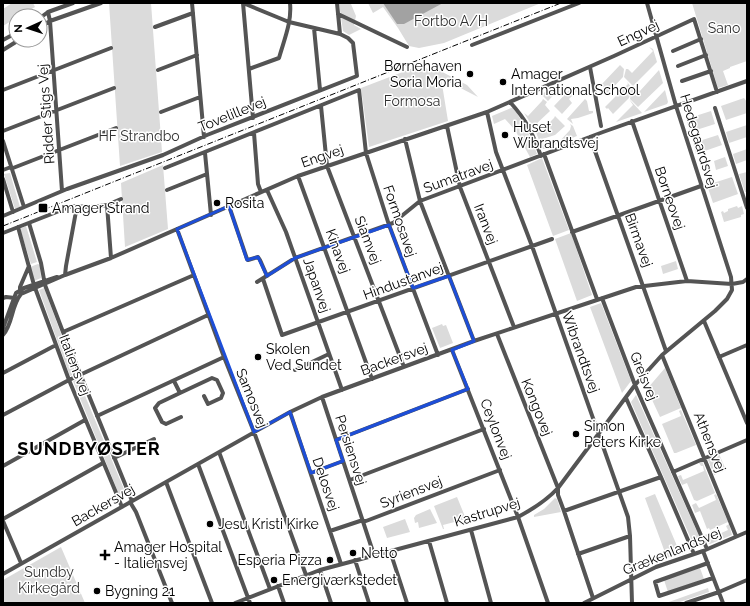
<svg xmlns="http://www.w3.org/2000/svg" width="750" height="606" font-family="Raleway,sans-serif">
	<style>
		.green { fill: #dbdbdb }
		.water { fill: #a2a2a2 }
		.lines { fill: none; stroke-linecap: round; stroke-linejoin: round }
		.minor { stroke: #545454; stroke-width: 4 }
		.rail { stroke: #000; stroke-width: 1; stroke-dasharray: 6 2 1 2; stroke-linecap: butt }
		.marked { fill: none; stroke: #1d4ed8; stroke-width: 3; stroke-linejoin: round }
		.poi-dot { fill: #000; stroke: #fff; stroke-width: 1.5 }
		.labels { text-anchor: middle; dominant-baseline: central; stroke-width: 3; stroke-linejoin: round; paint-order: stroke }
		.park-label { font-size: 14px; fill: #323232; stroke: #fff }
		.street-label { font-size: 14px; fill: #000; stroke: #fff }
		.poi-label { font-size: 14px; fill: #000; stroke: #fff; text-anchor: start }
		.district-label { font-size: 18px; font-weight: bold; letter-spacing: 1px; fill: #000; stroke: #fff }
	</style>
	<rect width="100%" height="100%" fill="#fff"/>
	<path class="green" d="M12 3H33L35 7 20 16H16V18L3 26V9Z
		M109 3H151L162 152 120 166Z
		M339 3H354L351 4 356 16 354 25 361 29 349 35 343 31Z
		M368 3H541L444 43 419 48 409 46 398 28 383 7 373 13Z
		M692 3H747V61L730 67V68L723 71 728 85 718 88Z
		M649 47 653 49 657 62 633 86 624 77 626 69H628L632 73 653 51Z
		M421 65 431 71V66L467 85 478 97 441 78 448 121 369 147 361 88Z
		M620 65 624 69 623 77 607 94 602 92 605 89 601 85Z
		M659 70 663 83 638 107 630 99 632 88 635 86V88L639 92Z
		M627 82 632 88 629 98 613 114 608 108 607 109 605 107 628 84Z
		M564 84V85L561 88H560L548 101 541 94Z
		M572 86 577 91 569 99 572 103 562 114 554 106 571 88Z
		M665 90 668 102 667 104 644 112Z
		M744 98 747 102V113L726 120 721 106Z
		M543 99 547 102 545 105 550 111 533 127 524 113 528 116 542 101Z
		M585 99 587 101 589 111H593V113L578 118 571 119 573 124 567 119Z
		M629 99 642 113 616 122 633 105Z
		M511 108H513C524 123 531 137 537 154L530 157 515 130 505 119 494 124 492 116Z
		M711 111 715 124 690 132 686 119Z
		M555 116 565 126 555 135 539 140 535 130 536 129 540 132 554 118Z
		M570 124 573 126 577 136 544 149 541 148 539 142 541 141 545 147 552 143 553 145 555 143 557 144 570 130 571 126Z
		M747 125V137L729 143 726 132Z
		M718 135 722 145 696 154 693 143Z
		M747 149V160L736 164 733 154Z
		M725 157 728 166 716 170 714 161Z
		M542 158 569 230 553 236 527 165Z
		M163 165 168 229 125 247 121 183Z
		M747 172V192H745L739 174Z
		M10 173 20 207 15 209 4 174Z
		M732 177 738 194 713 203 707 185Z
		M737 206 738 208 742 206 744 214 741 215V217L724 222 721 212 723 211 724 213 728 211V209Z
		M26 226 37 262 31 264 20 229Z
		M571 233 592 295 577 301 555 239Z
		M676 261 678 269 663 274 661 266Z
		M38 264 40 265 41 278 34 281 30 267Z
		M44 288 76 374 70 376 39 290Z
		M601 303 631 381 622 393 590 307Z
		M442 324 443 326 446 325 453 343 440 348 432 328Z
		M665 368 681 408 660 417 647 389Z
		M78 379 126 494 120 497 73 381Z
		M636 395 703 545 695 548 631 402Z
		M681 410 696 445 676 453H674L662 424 681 416 679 411Z
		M719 454 726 470 714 475 708 460 709 458Z
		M702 461 715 493 697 501 694 500 687 483 682 485 678 476 681 475 683 480 704 471 703 466H701L699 463Z
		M655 494 680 553 667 558 645 498Z
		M716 494 728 522 710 530 709 528 707 529 700 511 695 513 692 505 696 503 699 508 716 500 714 495Z
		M457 497 466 519 443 525 444 529H443L434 506Z
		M555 498 557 499 561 512 534 517V515L544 509Z
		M430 509 437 523 419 528 418 522 415 523 414 518 416 515Z
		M405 519 410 532 387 538 383 527Z
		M729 524 732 535 710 544 708 543 704 535 708 534 710 538 728 530 726 526Z
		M61 547 85 603H3V580Z
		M700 568 704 579 668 592 664 580Z
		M708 588 709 592 677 603H666Z"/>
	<path class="water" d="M383 3H443L404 24H397Z"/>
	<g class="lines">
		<path class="minor" d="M192 3 204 137
			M243 3 253 118
			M243 3 289 22 340 34
			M48 12 50 21 62 191
			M338 14 407 47
			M40 18 48 12 73 3
			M40 27 50 21 101 3
			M155 27 193 13
			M314 28 320 90
			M3 40 16 33
			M472 45 579 3
			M3 50 19 40
			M673 51 701 39
			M678 66 706 55
			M590 67 601 126
			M249 69 279 58C284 40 292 22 290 3
			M158 70 197 55
			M682 81 711 71
			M3 90 111 48
			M510 102C527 121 532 132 541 156
			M321 106 327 166 404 367
			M715 108 747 208
			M161 112 200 97
			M487 112 496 152 532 246 628 517 630 536 632 603
			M632 121 687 281
			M447 126 460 187 514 327
			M3 131 114 88
			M254 133 258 184 261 192
			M590 137 666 351
			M405 139 420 201 474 341
			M3 141 24 207
			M205 153 211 215
			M544 154 597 299
			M13 168 116 128
			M165 168 359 90 366 153 389 225 438 355
			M3 170 11 167
			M298 176 372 379
			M3 179 13 212
			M167 190 207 174
			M267 190 286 232 342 390
			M107 205 111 258
			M229 206 247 259 248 260 258 257 260 260 267 276
			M3 216 67 189 163 155 207 135 357 76 353 43 348 38 340 34 337 3
			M29 223 41 263 45 285 63 332 132 501
			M18 227 34 285 69 380 122 507
			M177 229 224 357 254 432 306 575
			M572 232 701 186
			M3 233 72 206 91 207 107 205 121 199
			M65 275 66 266 77 206
			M263 279 282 335 552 239
			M257 282 295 258 393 223 420 201 603 132 747 81
			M20 292V287L29 266
			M3 298 6 297 15 298
			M602 298 635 385 707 549
			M704 321 747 423
			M3 328 16 293 24 288 57 277
			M63 332 194 275
			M497 334 558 488V495L564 511 593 598
			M3 335C13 324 11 306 21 294L65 275 111 258 298 176 487 112 614 56 694 19 717 92
			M452 350 518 517 548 603
			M662 355 736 536
			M719 357 747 345
			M295 370 329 354
			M3 373 56 345
			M174 381 180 393 212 378 217 380 223 393 221 398 208 404 204 396
			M180 393 159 403 155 408 162 422 166 424 181 417
			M322 397 374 555
			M626 398 661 477 694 554
			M290 412 341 564
			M3 415 69 380 208 315
			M97 416 224 357
			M336 440 468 389
			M219 452 270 589
			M114 458 154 439
			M198 464 250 603
			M3 466 85 420
			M673 472 747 440
			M311 473 343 461
			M350 480 484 429
			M166 482 212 603
			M130 502 136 512 172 603
			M564 511 661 477
			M3 519 103 463
			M3 521 21 563
			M471 530 491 603
			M330 531 360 521H366L500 470
			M429 541 447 603
			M390 551 407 603
			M703 551 723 603
			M578 554 630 536
			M355 560 369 603
			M708 563 655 582 659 596 713 578
			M320 570 331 603
			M3 574 290 412 322 397 474 341 636 287 687 281 732 284 743 282 747 279
			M278 586 284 603
			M235 603 320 570 518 517C533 509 546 501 558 488L635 385 662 355 715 311 727 299 732 290 731 277 676 106 647 3
			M584 603 656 567 703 551 747 532
			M686 603 719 592 747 580"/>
		<path class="rail" d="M3 226 561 3"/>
	</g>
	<path class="marked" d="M229 206 247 260 258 257 267 276 295 258 389 225 413 288 449 276 474 341 452 350 468 389 336 440 343 461 311 473 290 412 254 432 177 229Z"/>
	<g class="poi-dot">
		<circle cx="470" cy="74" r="4"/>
		<circle cx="503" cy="82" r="4"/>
		<circle cx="505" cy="135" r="4"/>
		<circle cx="217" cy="203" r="4"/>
		<rect x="38" y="203" width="10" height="10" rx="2"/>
		<circle cx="258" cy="357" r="4"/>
		<circle cx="576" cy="434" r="4"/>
		<circle cx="210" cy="524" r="4"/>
		<circle cx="353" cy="553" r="4"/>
		<path d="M103 549h4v4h4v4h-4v4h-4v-4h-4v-4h4z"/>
		<circle cx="330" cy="560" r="4"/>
		<circle cx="274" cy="580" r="4"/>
		<circle cx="97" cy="591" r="4"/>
	</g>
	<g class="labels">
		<g class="park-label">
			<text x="451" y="21">Fortbo A/H</text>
			<text x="724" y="28">Sano</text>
			<text x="412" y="101">Formosa</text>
			<text x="139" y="136">HF Strandbo</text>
			<text x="49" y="572">Sundby<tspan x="49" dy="16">Kirkegård</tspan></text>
		</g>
		<g class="street-label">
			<text transform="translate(638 33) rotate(-25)">Engvej</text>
			<text transform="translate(46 114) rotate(-94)">Ridder Stigs Vej</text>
			<text transform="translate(232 114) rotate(-22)">Tovelillevej</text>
			<text transform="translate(699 141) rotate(73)">Hedegaardsvej</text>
			<text transform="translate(322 156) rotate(-19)">Engvej</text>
			<text transform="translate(458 176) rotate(-20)">Sumatravej</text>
			<text transform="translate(670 198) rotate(71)">Borneovej</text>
			<text transform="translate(400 221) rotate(71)">Formosavej</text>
			<text transform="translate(486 224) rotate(69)">Iranvej</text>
			<text transform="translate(368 240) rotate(69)">Siamvej</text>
			<text transform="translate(639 240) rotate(70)">Birmavej</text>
			<text transform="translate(338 251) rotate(70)">Kinavej</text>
			<text transform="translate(403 281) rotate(-20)">Hindustanvej</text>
			<text transform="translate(317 285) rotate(71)">Japanvej</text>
			<text transform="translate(581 352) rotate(70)">Wibrandtsvej</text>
			<text transform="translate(394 359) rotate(-20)">Backersvej</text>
			<text transform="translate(75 365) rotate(69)">Italiensvej</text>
			<text transform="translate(644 376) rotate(68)">Greisvej</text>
			<text transform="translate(252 398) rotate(68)">Samosvej</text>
			<text transform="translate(537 407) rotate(68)">Kongovej</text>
			<text transform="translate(496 429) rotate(69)">Ceylonvej</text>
			<text transform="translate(710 442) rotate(68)">Athensvej</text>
			<text transform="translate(351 450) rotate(72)">Persiensvej</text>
			<text transform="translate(326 484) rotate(71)">Delosvej</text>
			<text transform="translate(411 492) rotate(-21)">Syriensvej</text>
			<text transform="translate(103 505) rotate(-30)">Backersvej</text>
			<text transform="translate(487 512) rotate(-17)">Kastrupvej</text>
			<text transform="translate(672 551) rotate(-22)">Grækenlandsvej</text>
		</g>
		<g class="poi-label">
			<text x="462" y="66" text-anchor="end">Børnehaven<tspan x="462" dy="16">Soria Moria</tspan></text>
			<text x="511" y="74">Amager<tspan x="511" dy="16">International School</tspan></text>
			<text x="513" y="127">Huset<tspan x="513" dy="16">Wibrandtsvej</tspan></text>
			<text x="225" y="203">Rosita</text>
			<text x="52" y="208">Amager Strand</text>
			<text x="266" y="349">Skolen<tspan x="266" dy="16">Ved Sundet</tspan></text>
			<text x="584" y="426">Simon<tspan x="584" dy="16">Peters Kirke</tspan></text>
			<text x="218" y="524">Jesu Kristi Kirke</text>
			<text x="114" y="547">Amager Hospital<tspan x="114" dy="16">- Italiensvej</tspan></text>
			<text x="361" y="553">Netto</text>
			<text x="322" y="560" text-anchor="end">Esperia Pizza</text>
			<text x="282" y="580">Energiværkstedet</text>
			<text x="105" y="591">Bygning 21</text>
		</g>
		<g class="district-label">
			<text x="89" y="448">SUNDBYØSTER</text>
		</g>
	</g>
	<rect width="750" height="606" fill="none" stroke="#000000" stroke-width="8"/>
	<g transform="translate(28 28) rotate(267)"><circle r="19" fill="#ffffff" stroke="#999999"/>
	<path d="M0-3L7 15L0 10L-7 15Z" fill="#000000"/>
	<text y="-6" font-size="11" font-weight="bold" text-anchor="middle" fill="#000000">N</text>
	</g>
</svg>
